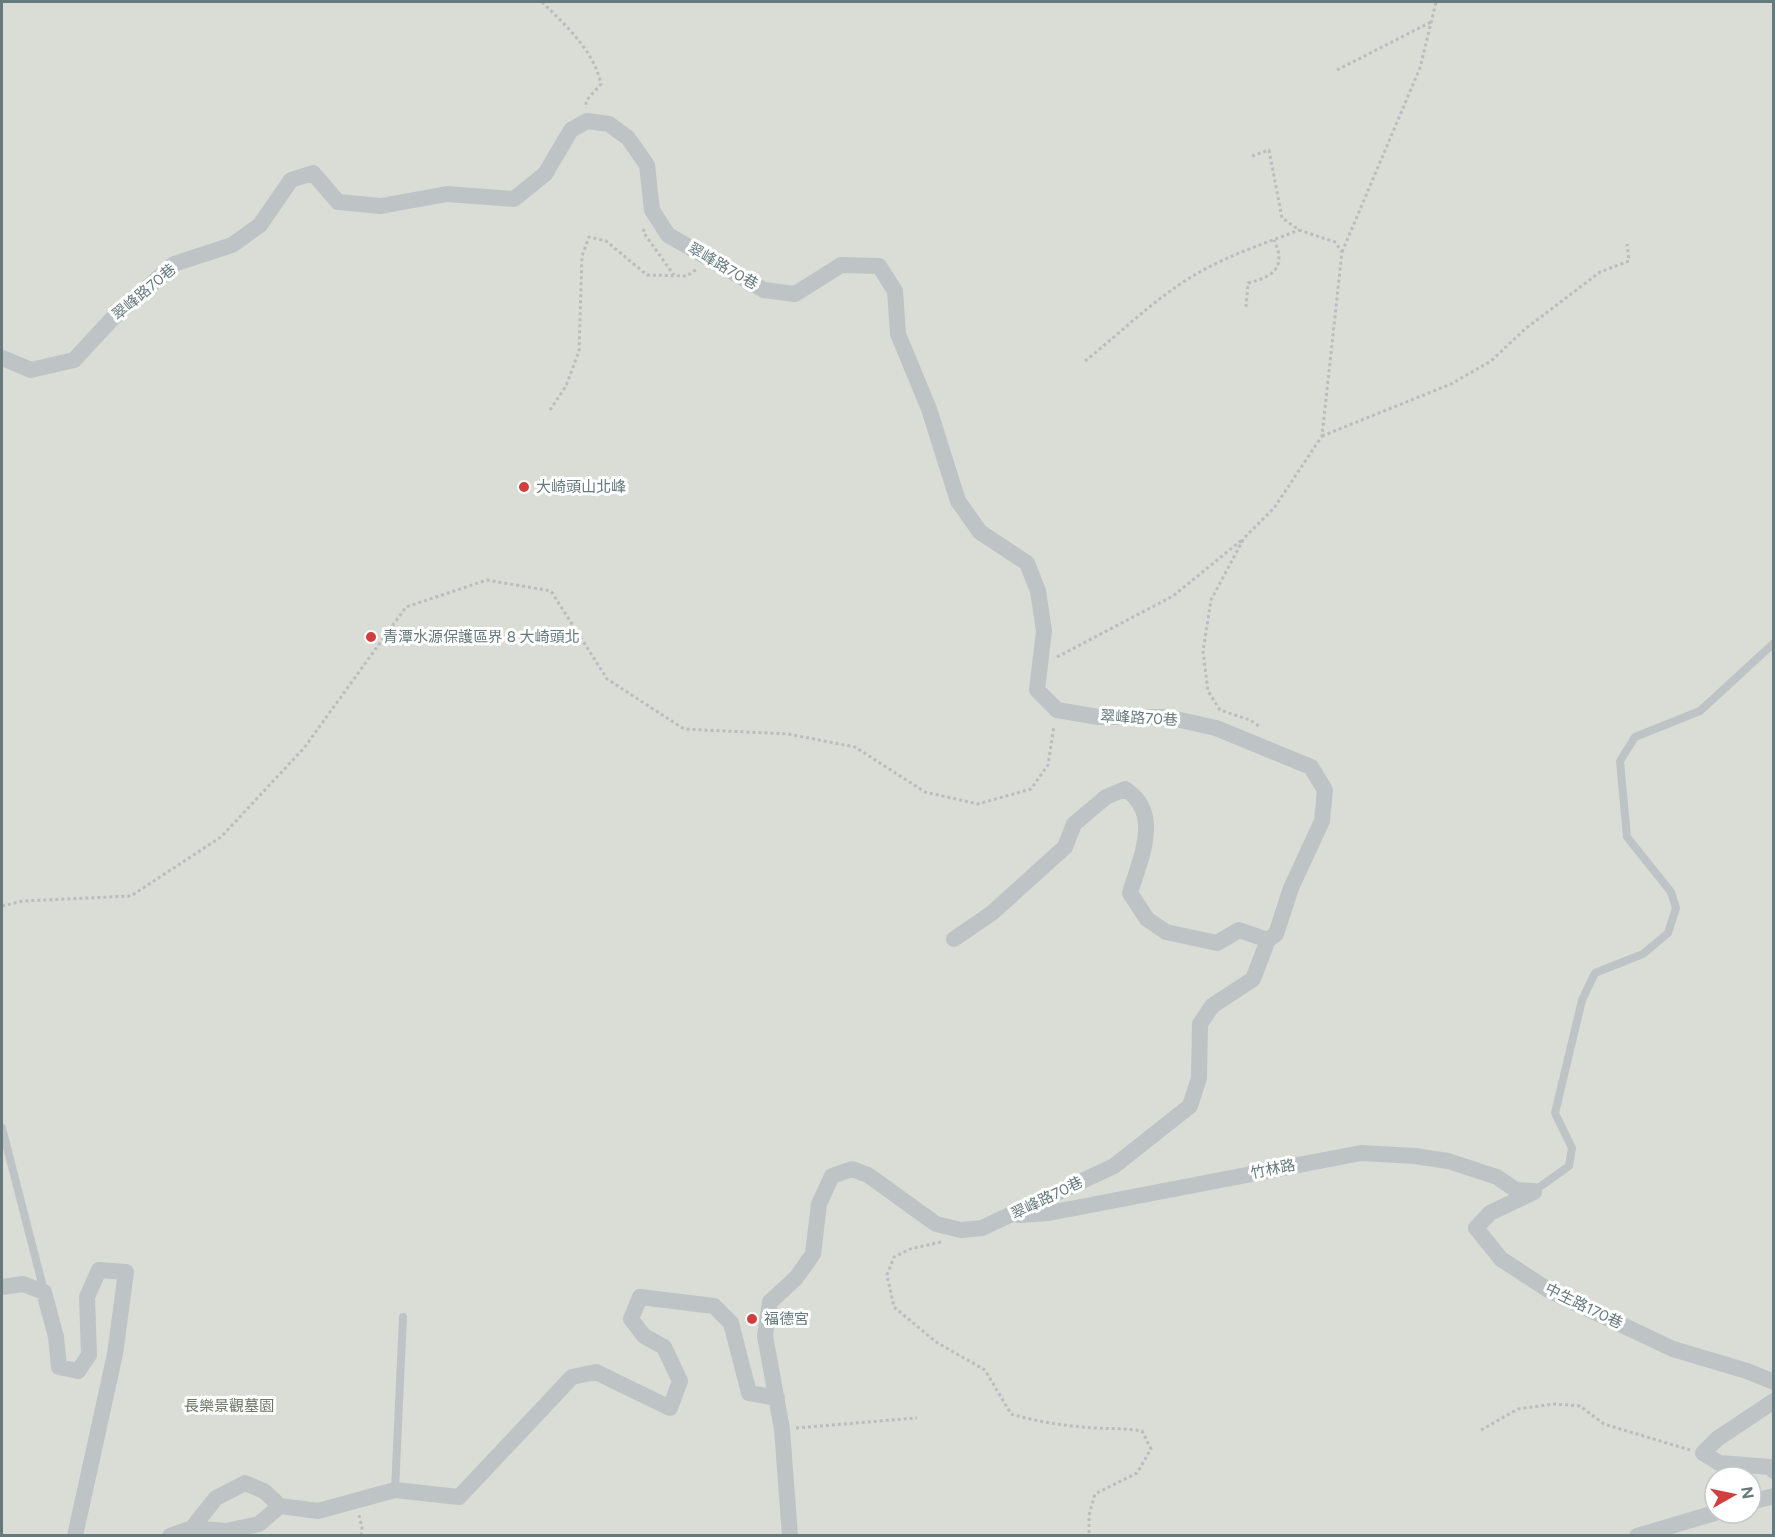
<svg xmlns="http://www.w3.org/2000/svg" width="1775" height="1537" font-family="Figtree,'Noto Sans TC',sans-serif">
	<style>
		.green { fill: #daddd6; fill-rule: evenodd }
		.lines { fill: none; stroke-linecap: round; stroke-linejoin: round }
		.path { stroke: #b9bdbe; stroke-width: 3; stroke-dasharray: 3 3; stroke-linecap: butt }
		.service { stroke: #bec4c6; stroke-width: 8 }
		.minor { stroke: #bec4c6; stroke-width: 16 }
		.poi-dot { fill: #d23e3d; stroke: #fff; stroke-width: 2 }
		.labels { text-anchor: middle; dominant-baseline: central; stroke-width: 6; stroke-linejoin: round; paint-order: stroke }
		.street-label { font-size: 15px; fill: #667a7e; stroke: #fff }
		.poi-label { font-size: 15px; fill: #667a7e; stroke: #fff; text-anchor: start }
		.park-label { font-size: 15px; fill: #6c7765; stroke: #fff }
	</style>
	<rect width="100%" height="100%" fill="#f9f8f7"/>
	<path class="green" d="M2 2H1773V1535L2 1536ZM1715 1477H1751V1513H1715Z"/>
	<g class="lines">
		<path class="path" d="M542 2C566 26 593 49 601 84L586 101V108
			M1337 70 1431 22
			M1252 156 1269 150 1282 218 1299 230 1335 242 1342 252 1322 436 1274 508 1244 538 1211 600 1203 651 1208 691 1220 710 1250 720 1260 727
			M644 229 643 232 674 275
			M1342 252 1420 68 1436 2
			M1246 307 1248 283C1273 277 1287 267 1274 240
			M1085 361C1123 331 1156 297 1198 273 1229 255 1266 243 1299 230
			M550 410 566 386 579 351 582 256 589 237 606 241 647 275 687 276 697 269
			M1322 436 1451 384 1491 361 1525 329 1600 272 1629 261 1627 244
			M1057 657 1173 596 1243 539
			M2 906 23 901 131 896 221 837 304 748 406 607 487 580 551 591 607 679 684 729 788 734 855 747 925 792 978 804 1031 789 1048 765 1054 726
			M941 1242 910 1249 894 1257 887 1275 894 1307 936 1342 985 1370 1011 1414C1037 1422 1067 1426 1095 1428 1112 1429 1126 1428 1142 1431L1151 1449 1137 1473 1095 1494 1089 1515V1536
			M796 1428 917 1418
			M1481 1430 1518 1409 1554 1404 1580 1406 1604 1424 1690 1450
			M359 1515 362 1528 361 1536"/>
		<path class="service" d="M2 1128 44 1291
			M1534 1191 1569 1166 1572 1148 1555 1113 1582 1000 1595 973 1643 954 1668 933 1676 908 1671 892 1627 837 1620 761 1635 737 1700 711 1774 643
			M395 1490 403 1317"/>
		<path class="minor" d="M2 358 31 370 74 360 112 319 174 264 232 245 260 225 291 180 313 173 338 202 381 206 447 194 514 199 545 174 571 130 587 121 609 124 628 138 647 165 652 210 668 235 764 290 795 294 841 265 879 266 895 291 898 334 929 409 958 501 980 532 1027 563 1038 591 1044 631 1037 690 1057 710 1098 717H1167L1216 728 1311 767 1325 790 1322 821 1291 888 1276 934 1268 940 1253 979 1212 1006 1200 1024 1199 1078 1190 1106 1114 1166 982 1228 961 1230 936 1224 868 1175 852 1169 832 1176 819 1204 813 1254 796 1278 770 1302 765 1336 782 1429 790 1536
			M954 939 992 913 1065 847 1074 824 1106 797 1125 789C1163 813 1140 859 1130 893L1147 919 1166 932 1217 943 1239 930 1268 940
			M1534 1192 1490 1213 1476 1228 1501 1259 1550 1291 1673 1349 1747 1371 1774 1382
			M1019 1215 1049 1213 1361 1153 1415 1156 1448 1161 1497 1177 1516 1190 1534 1191
			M2 1287 23 1284 44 1292 56 1337 59 1367 78 1371 89 1355 87 1297 99 1270 126 1272 115 1354 75 1536
			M1774 1401 1717 1439 1703 1453 1719 1463 1770 1467 1774 1471
			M1751 1502 1774 1496
			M192 1528 226 1531 259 1524 280 1506
			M170 1536 192 1528 216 1498 245 1483 264 1491 280 1506 318 1511 395 1490 459 1497 572 1377 596 1372 670 1408 680 1381 664 1347 644 1336 631 1319 640 1297 714 1306 731 1323 749 1393 777 1398
			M1637 1536 1715 1513"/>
	</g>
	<g class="poi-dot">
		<circle cx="524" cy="487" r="6"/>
		<circle cx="371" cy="637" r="6"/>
		<circle cx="752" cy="1319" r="6"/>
	</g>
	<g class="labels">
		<g class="street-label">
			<text transform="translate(723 266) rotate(30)">翠峰路70巷</text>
			<text transform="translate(144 292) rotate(-40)">翠峰路70巷</text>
			<text transform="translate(1139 718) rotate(3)">翠峰路70巷</text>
			<text transform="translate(1273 1169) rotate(-11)">竹林路</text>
			<text transform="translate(1047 1198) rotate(-26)">翠峰路70巷</text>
			<text transform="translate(1584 1306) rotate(26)">中生路170巷</text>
		</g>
		<g class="poi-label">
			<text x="536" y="487">大崎頭山北峰</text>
			<text x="383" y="637">青潭水源保護區界 8 大崎頭北</text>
			<text x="764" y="1319">福德宮</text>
		</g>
		<g class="park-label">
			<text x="229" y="1406">長樂景觀墓園</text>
		</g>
	</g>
	<rect width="1775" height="1537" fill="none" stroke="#667a7e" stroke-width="6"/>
	<g transform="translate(1733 1495) rotate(81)"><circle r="28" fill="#ffffff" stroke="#c2cacb" stroke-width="1.5"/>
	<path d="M0-4.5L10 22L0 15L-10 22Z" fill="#d23e3d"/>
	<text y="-9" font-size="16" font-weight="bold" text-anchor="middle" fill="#667a7e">N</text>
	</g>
</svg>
